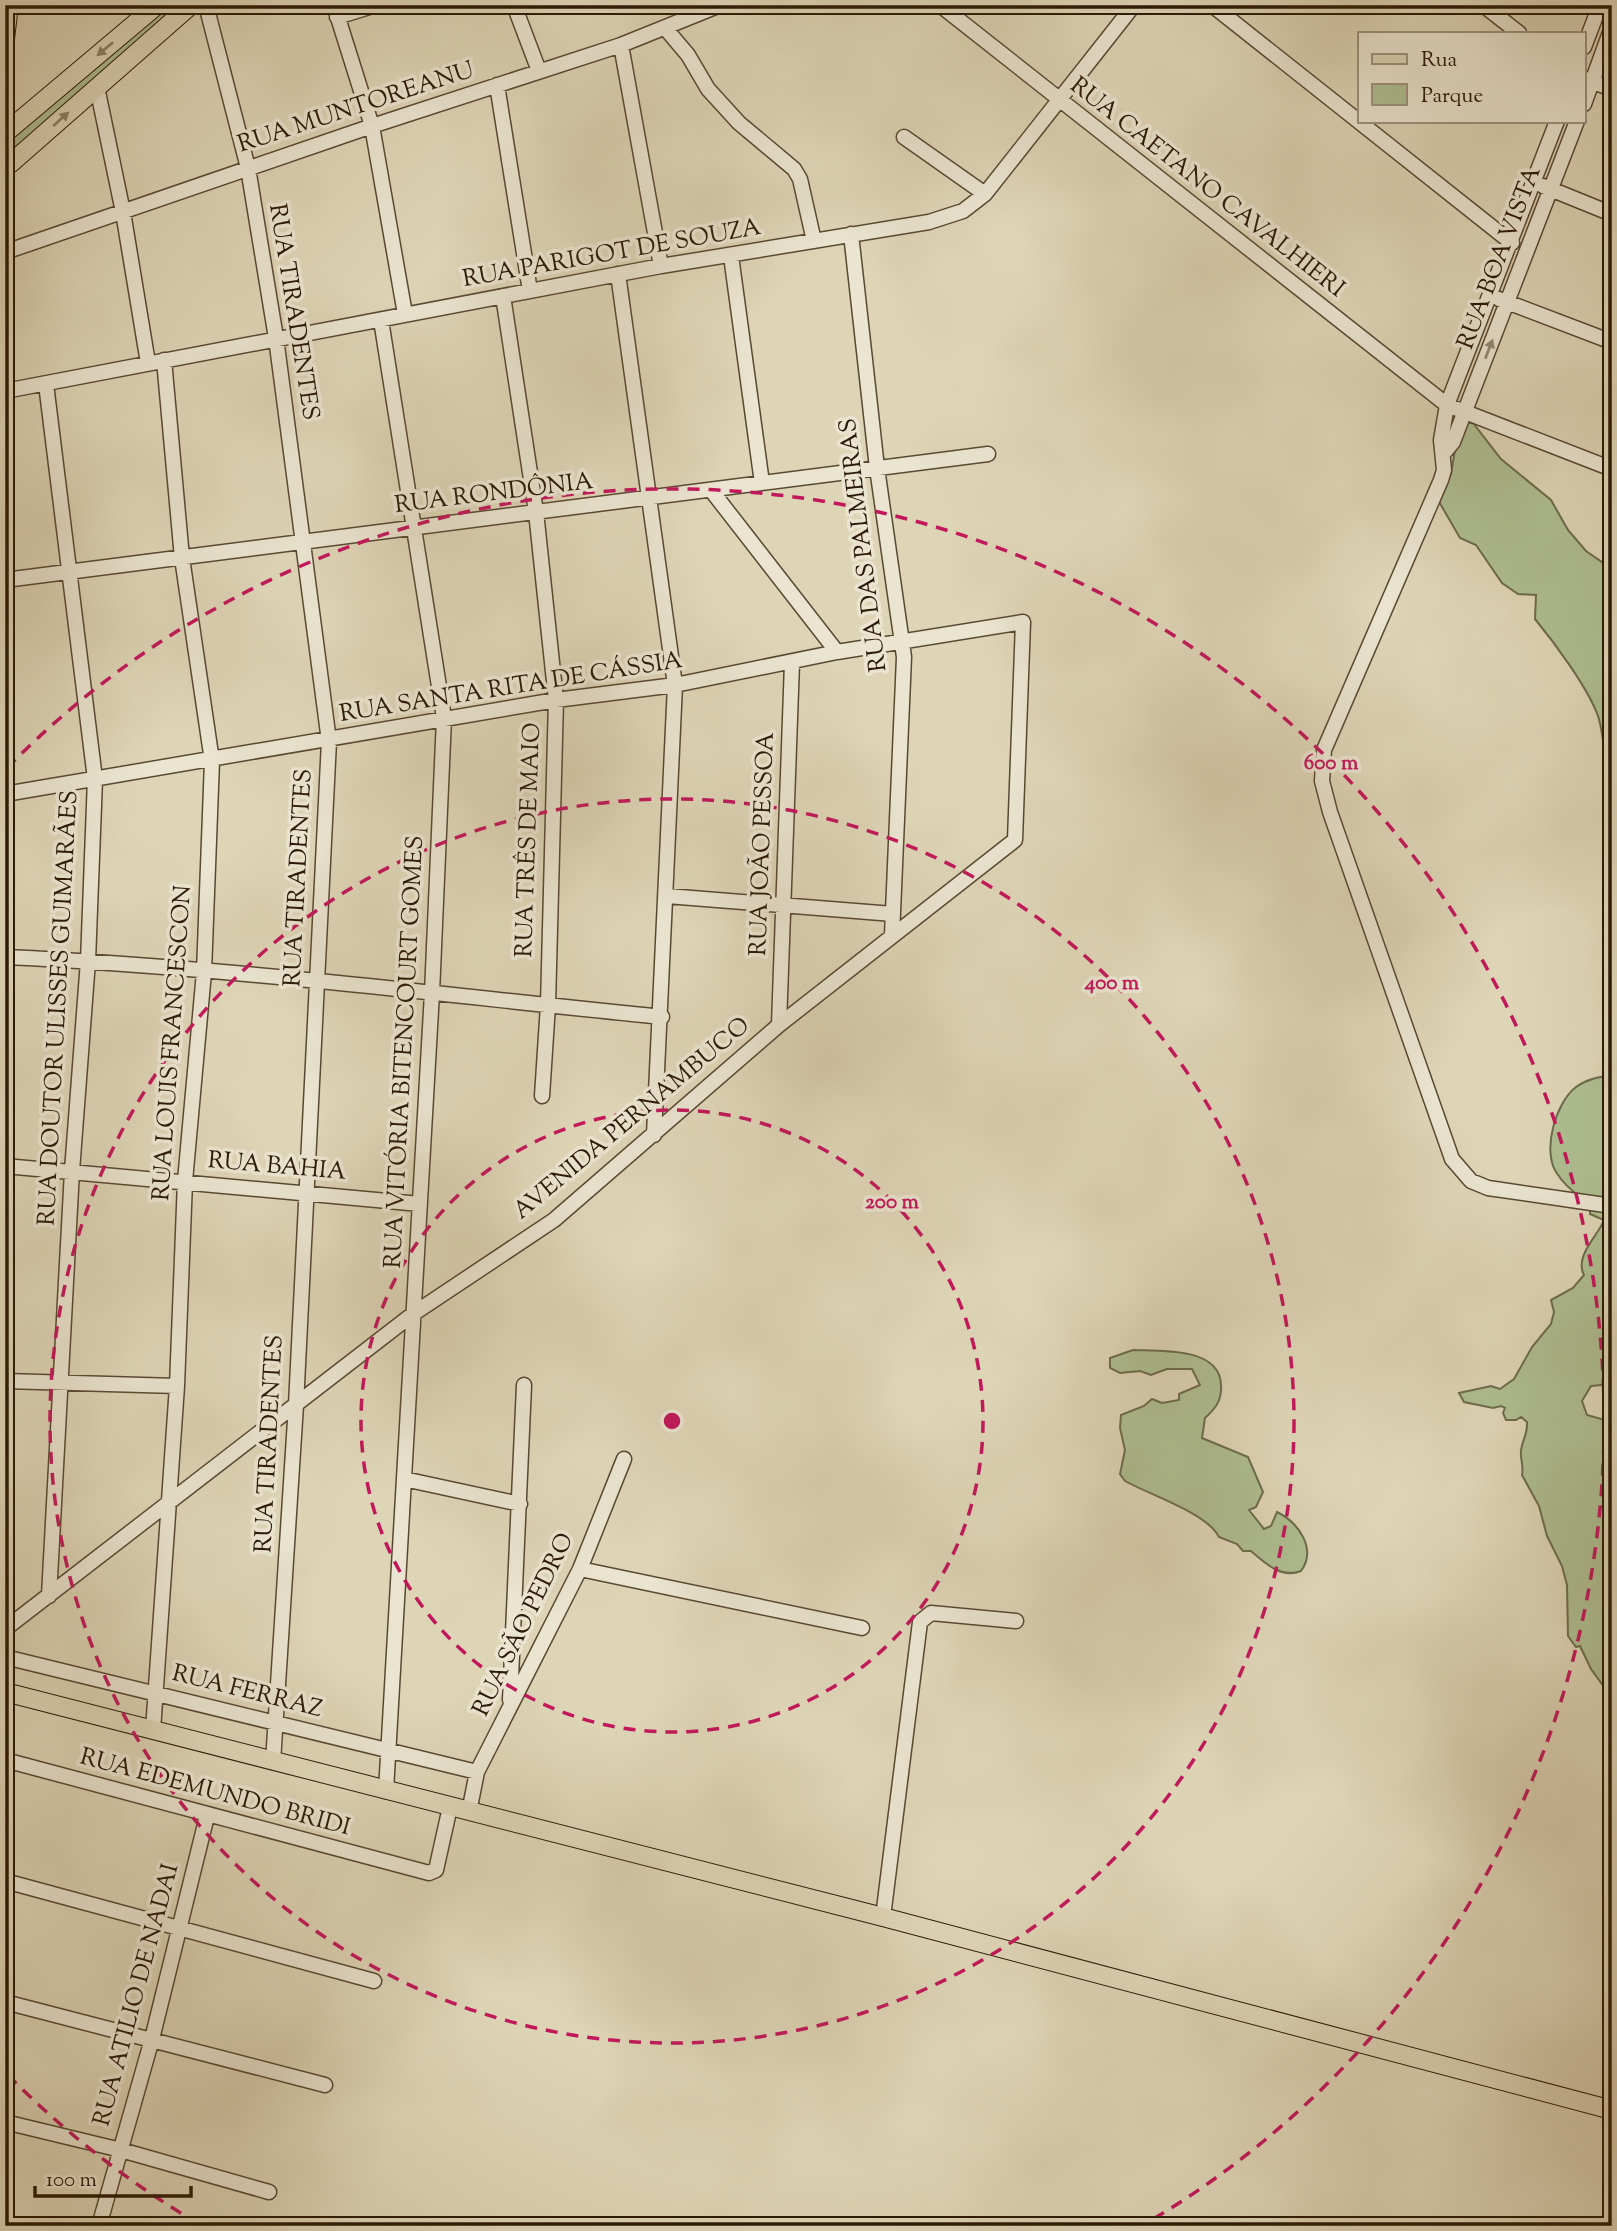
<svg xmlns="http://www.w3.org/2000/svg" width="1617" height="2231" font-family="'Sorts Mill Goudy',serif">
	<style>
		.green { fill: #aebe91; stroke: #6c6c4c; stroke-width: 2 }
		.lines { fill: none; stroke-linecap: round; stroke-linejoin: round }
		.minor-casing { stroke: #584932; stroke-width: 17 }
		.major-casing { stroke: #2b1a06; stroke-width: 20 }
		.minor { stroke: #eae4d0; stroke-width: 14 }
		.major { stroke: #ded5b7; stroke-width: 18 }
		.oneway { fill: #8d8167 }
		.oneway2 { fill: #948975 }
		.ring { fill: none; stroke: #c2185b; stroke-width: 3.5; stroke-dasharray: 12 9 }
		.labels { text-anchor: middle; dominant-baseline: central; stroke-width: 7; stroke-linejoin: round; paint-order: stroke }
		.street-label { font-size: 24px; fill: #2b1a06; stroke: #eae4d0 }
		.centre { fill: #c2185b; stroke: #eae4d0; stroke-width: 3.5 }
		.ring-label { font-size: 21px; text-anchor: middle; font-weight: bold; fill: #c2185b; stroke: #eae4d0; stroke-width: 7; stroke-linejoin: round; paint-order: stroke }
	</style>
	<rect width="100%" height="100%" fill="#ded5b7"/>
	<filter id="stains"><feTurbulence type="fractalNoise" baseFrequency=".00286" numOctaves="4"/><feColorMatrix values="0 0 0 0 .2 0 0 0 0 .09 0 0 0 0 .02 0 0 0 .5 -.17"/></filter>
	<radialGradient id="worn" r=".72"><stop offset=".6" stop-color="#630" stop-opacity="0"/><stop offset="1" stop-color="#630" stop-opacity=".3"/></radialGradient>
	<path class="green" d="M167 5H182L14 149 12 137Z
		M1463 423H1473L1501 459 1551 500 1568 530 1586 551 1612 569V770C1602 753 1604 734 1598 716 1588 688 1554 642 1535 619L1536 595 1518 594 1502 583 1476 545 1460 538 1438 500 1451 474 1458 431Z
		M1612 1075V1212C1589 1203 1570 1194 1556 1172 1542 1150 1556 1102 1576 1087 1587 1079 1599 1077 1612 1075Z
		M1595 1207 1612 1214V1384L1591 1386 1582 1401 1587 1415 1612 1422V1698L1591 1669 1580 1646 1576 1647 1568 1636 1567 1585 1562 1566 1547 1536 1539 1506 1522 1475C1524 1466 1520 1459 1521 1451 1522 1440 1528 1434 1527 1422L1521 1417 1516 1420H1506L1503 1413 1505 1408 1501 1406 1493 1408 1464 1402 1459 1393 1491 1386 1500 1389 1514 1379 1532 1347 1551 1324 1554 1312 1551 1300 1573 1288 1584 1275C1574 1256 1598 1236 1604 1220L1590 1214V1209Z
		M1133 1350C1161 1351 1220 1347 1221 1385 1222 1400 1216 1408 1205 1418L1202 1438 1248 1457 1263 1492 1256 1507 1249 1510 1264 1529 1271 1526 1277 1512C1299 1523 1317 1549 1301 1571 1281 1579 1265 1563 1251 1551H1243L1237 1544 1219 1537C1207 1513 1150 1495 1125 1481L1120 1474 1125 1450 1120 1428 1121 1415 1144 1406 1152 1399 1162 1403 1179 1400V1394L1200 1385 1192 1369H1167L1151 1375 1140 1371 1120 1373 1110 1368V1358Z"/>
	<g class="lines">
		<g class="minor-casing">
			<path id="minor" d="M206 5 248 168 276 338 329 741 296 1405 273 1762
				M334 5 372 126 405 314
				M514 5 539 71
				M940 5 1447 405 1612 469
				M1212 5 1512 243
				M1483 5 1519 33
				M337 17 376 5
				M666 29 688 55 708 89 739 123 794 169 800 179 814 241
				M621 45 661 266
				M1584 47 1600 5
				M1585 79 1612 89
				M497 85 530 291
				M97 87 123 212 148 363
				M1584 104 1612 27
				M1557 121 1447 405 1441 440 1444 470 1441 480 1324 750 1322 781 1330 812 1452 1159 1471 1181 1488 1188 1612 1206
				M904 137 985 194
				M1543 186 1612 214
				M851 234 877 468 904 657 892 935
				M5 252 372 126 621 45 720 5
				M731 256 762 483
				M618 274 675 685 654 1135
				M503 296 536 512 556 700 548 1005 542 1096
				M1499 299 1612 342
				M381 320 444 718 432 993 386 1791
				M46 384 95 779 88 961 72 1171 49 1596
				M5 391 661 266 929 222 963 211 985 194 1134 5
				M1443 454 1453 442 1577 121
				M711 490 837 652
				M5 580 988 454
				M5 794 556 700 675 685 837 652 1023 622 1015 840 779 1025 554 1220 413 1314 5 1629
				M667 896 893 914
				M5 957C225 967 443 995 662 1017
				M779 1025 792 663
				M5 1166 420 1204
				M5 1381 177 1386
				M404 1479 520 1504
				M580 1569 862 1628
				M5 1657 477 1772
				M510 1700 524 1385
				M153 1730 177 1386 185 1181 204 972 212 761 182 558 164 360
				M5 1760 429 1873 436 1870 450 1807
				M469 1812 477 1772 580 1569 624 1459
				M5 1881 374 1981
				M883 1917 920 1622 931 1613 1016 1621
				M5 2002 325 2085
				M5 2122 121 2150 269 2192
				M99 2226 152 2039 207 1816"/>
		</g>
		<g class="major-casing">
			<path id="major" d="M5 39 9 5
				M5 133 157 5
				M10 164 191 5
				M5 1692 883 1917 1612 2110"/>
		</g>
		<use href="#minor" class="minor"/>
		<use href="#major" class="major"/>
	</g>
	<defs><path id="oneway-solid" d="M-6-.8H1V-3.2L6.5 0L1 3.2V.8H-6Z" transform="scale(1.75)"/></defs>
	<g class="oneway">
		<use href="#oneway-solid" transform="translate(105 49) rotate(140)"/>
		<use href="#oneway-solid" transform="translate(61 119) rotate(-42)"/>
	</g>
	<use class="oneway2" href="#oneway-solid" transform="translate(1489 349) rotate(-69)"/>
	<g class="ring">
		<circle cx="672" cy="1421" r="311"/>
		<circle cx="672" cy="1421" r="622"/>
		<path d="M199 2224A932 932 0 0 1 7 2074M7 768A932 932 0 1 1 1145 2224"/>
	</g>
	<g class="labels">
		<g class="street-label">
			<text transform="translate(356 108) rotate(-18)">RUA MUNTOREANU</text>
			<text transform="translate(1207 188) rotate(38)">RUA CAETANO CAVALHIERI</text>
			<text transform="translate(612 254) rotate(-10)">RUA PARIGOT DE SOUZA</text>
			<text transform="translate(1500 258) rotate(-69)">RUA BOA VISTA</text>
			<text transform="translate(293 312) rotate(81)">RUA TIRADENTES</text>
			<text transform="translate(494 494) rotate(-7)">RUA RONDÔNIA</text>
			<text transform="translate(864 545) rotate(-97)">RUA DAS PALMEIRAS</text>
			<text transform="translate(511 688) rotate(-9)">RUA SANTA RITA DE CÁSSIA</text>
			<text transform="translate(529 840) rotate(-88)">RUA TRÊS DE MAIO</text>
			<text transform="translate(763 844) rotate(-88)">RUA JOÃO PESSOA</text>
			<text transform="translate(299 878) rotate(-87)">RUA TIRADENTES</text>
			<text transform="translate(59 1008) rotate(-87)">RUA DOUTOR ULISSES GUIMARÃES</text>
			<text transform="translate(173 1043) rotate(-86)">RUA LOUIS FRANCESCON</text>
			<text transform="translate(405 1052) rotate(-87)">RUA VITÓRIA BITENCOURT GOMES</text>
			<text transform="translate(632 1119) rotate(-40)">AVENIDA PERNAMBUCO</text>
			<text transform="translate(277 1167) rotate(5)">RUA BAHIA</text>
			<text transform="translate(270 1444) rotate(-87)">RUA TIRADENTES</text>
			<text transform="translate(524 1625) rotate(-64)">RUA SÃO PEDRO</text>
			<text transform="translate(247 1692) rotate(14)">RUA FERRAZ</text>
			<text transform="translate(215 1793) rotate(15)">RUA EDEMUNDO BRIDI</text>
			<text transform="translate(137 1995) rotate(-75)">RUA ATILIO DE NADAI</text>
		</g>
	</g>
	<circle cx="672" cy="1421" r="10" class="centre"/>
	<g class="ring-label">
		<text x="1331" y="769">600 m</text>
		<text x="1112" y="989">400 m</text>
		<text x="892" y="1208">200 m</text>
	</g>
	<rect width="1617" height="2231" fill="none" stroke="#ded5b7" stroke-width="28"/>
	<rect x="7" y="7" width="1603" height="2217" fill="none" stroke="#2b1a06" stroke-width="3.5"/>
	<rect x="14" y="14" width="1589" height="2203" fill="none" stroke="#2b1a06" stroke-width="2"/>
	<rect x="1358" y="32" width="228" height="91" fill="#eae4d0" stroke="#9e937f" stroke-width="2"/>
	<rect x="1372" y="54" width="35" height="10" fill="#ded5b7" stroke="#9e937f" stroke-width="2"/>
	<text x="1421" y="66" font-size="21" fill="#2b1a06">Rua</text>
	<rect x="1372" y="84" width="35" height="21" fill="#aebe91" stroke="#9e937f" stroke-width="2"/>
	<text x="1421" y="102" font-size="21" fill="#2b1a06">Parque</text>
	<path d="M35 2186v10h156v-10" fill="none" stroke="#2b1a06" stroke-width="3.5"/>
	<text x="46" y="2186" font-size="21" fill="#2b1a06" stroke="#eae4d0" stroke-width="5" paint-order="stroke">100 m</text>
	<rect width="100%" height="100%" filter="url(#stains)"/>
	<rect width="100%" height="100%" fill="url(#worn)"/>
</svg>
